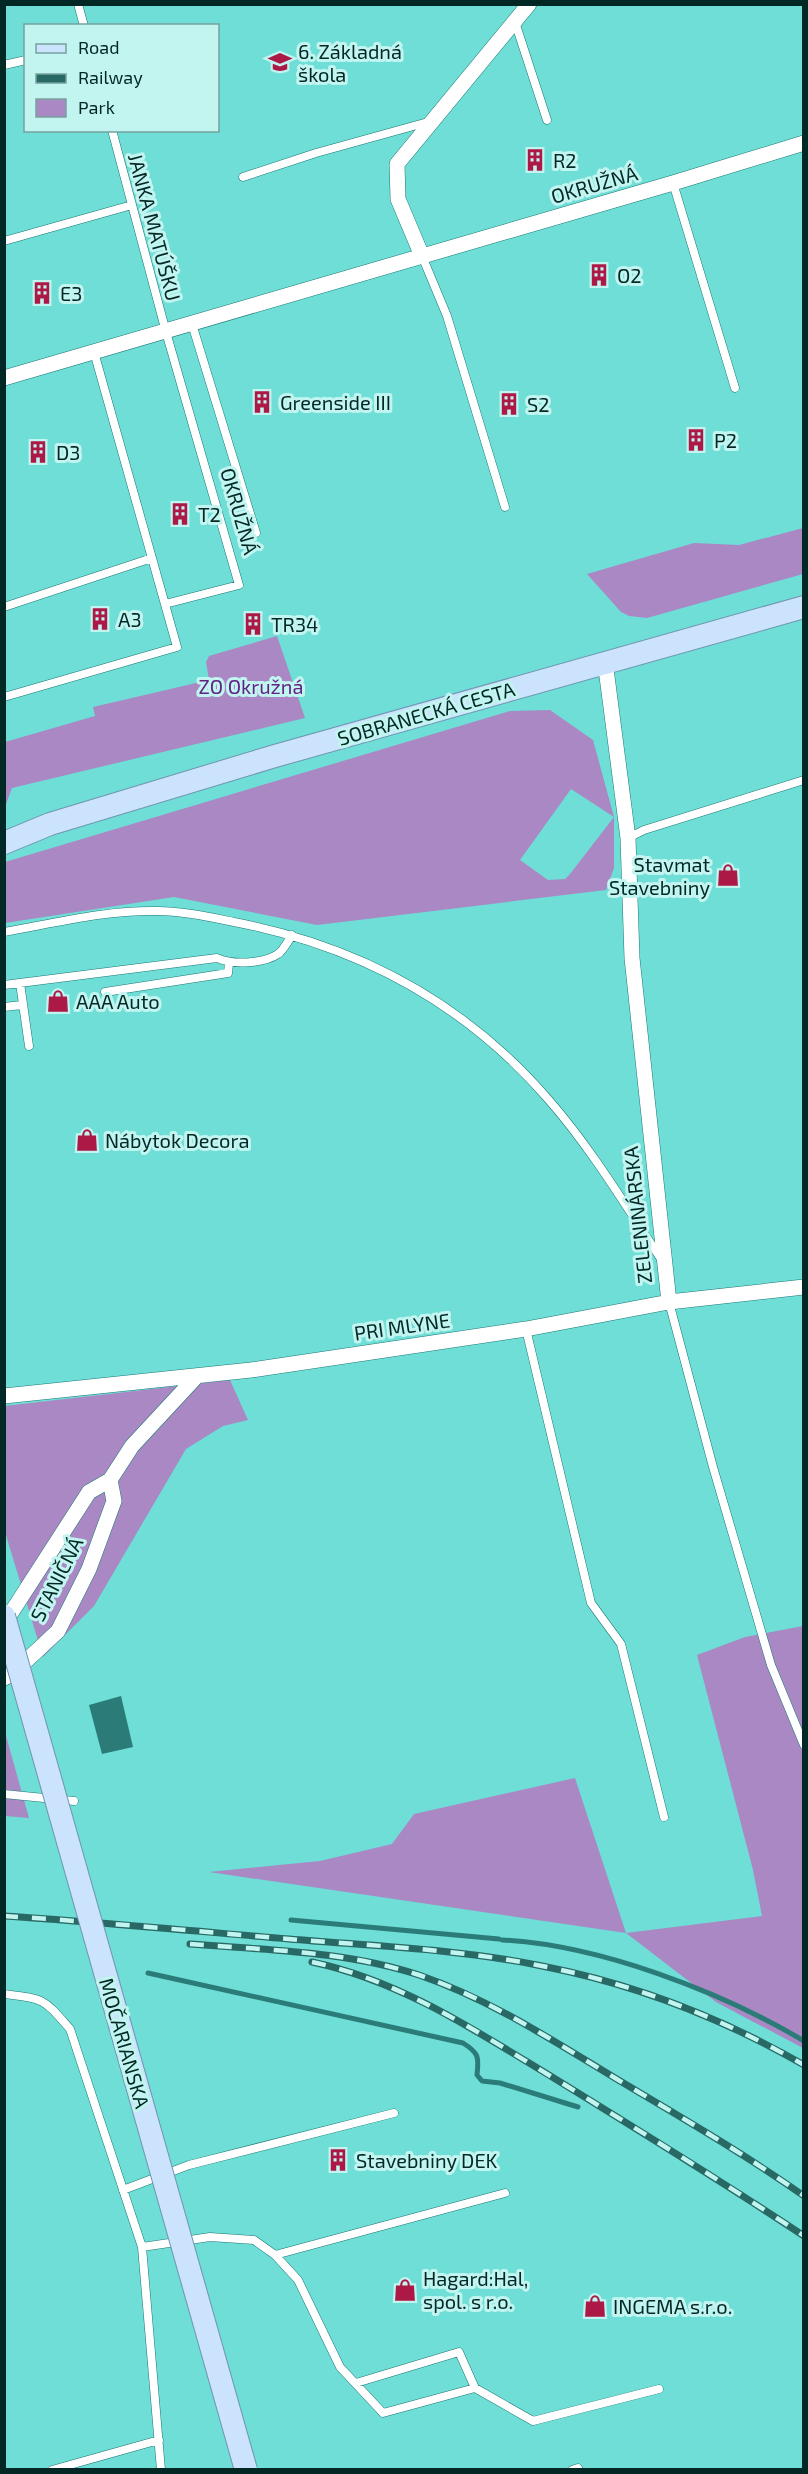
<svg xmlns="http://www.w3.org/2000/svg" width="808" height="2474" font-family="'Exo 2',sans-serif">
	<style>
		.green { fill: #aa88c4; fill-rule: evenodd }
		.water { fill: #2b7c78 }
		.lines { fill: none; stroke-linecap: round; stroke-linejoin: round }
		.stream { stroke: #2b7c78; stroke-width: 5 }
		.lane-casing { stroke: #1b7874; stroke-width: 9 }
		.street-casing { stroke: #1b7874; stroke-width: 16 }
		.primary-casing { stroke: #6f95b0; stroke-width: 24 }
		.lane { stroke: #fff; stroke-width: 8 }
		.street { stroke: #fff; stroke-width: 15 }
		.primary { stroke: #cbe3fc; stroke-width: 22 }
		.rail-casing { stroke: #296965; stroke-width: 7 }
		.rail { stroke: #c2f4f0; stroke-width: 4.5; stroke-dasharray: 14; stroke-linecap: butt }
		.primary-bridge-casing { stroke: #6f95b0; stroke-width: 24; stroke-linecap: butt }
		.primary-bridge { stroke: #cbe3fc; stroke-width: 22 }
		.labels { text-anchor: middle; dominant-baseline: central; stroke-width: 6; stroke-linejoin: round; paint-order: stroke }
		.poi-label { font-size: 20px; fill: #022826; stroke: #c2f4f0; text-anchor: start }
		.street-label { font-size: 20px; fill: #022826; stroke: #c2f4f0 }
		.park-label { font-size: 20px; fill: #612285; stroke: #c2f4f0 }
	</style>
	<rect width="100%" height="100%" fill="#6eded7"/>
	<path class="green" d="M803 528V574L647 618 629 616 621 612 587 574 694 543 739 545Z
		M277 636 305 718 12 788 5 807V742L95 716 93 707 209 680 206 662 209 656Z
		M550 710 593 740 614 817V868L606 890 317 925 174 897 5 923V862L510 711ZM571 789 614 817 570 874 565 879 548 880 520 860Z
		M230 1380 248 1420 223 1426 186 1449 94 1606 43 1657 5 1532 4 1406Z
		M803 1626V2048L716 2002 626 1933 209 1872 320 1861 392 1844 414 1814 575 1778 626 1933 762 1916 753 1870 697 1655 745 1637Z
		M5 1732 29 1818 5 1816Z"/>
	<path class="water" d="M121 1696 133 1747 102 1754 89 1705Z"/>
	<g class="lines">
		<path class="stream" d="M291 1920 499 1939
			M502 1940C599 1945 720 1991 804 2041
			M148 1973 463 2043C479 2053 479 2057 477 2075L482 2081 500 2083 578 2107"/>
		<g class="lane-casing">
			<path id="lane" d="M78 4 84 26
				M515 22 547 120
				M4 65 26 60
				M112 130 166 332 239 585 165 604
				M243 177 316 153 428 122
				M673 183 735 388
				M4 241 132 205
				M422 256 447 316 505 507
				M192 324 256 533
				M4 607 152 558
				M4 697 177 647 94 352
				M628 838 644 830 804 780
				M4 932C55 923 106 910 157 911 182 911 209 917 234 922 358 946 465 1003 548 1099 591 1148 625 1205 661 1259
				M20 983 29 1046
				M4 985 217 958C232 965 263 964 278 954 283 951 288 941 292 935
				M105 992 228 973 229 963
				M4 1007 22 1005
				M669 1302 713 1467 771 1665 804 1745
				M526 1329 591 1603 621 1644 664 1817
				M4 1794 74 1801
				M4 1994C45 1999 43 1998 70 2029L142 2247 161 2470
				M123 2190 189 2165 394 2113
				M142 2247 210 2237 254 2240 275 2255 298 2280 340 2367 383 2413 475 2388 533 2421 659 2389
				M275 2255 505 2193
				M356 2383 459 2352 475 2388
				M52 2470 159 2440
				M572 2470 578 2468 579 2470"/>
		</g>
		<g class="street-casing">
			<path id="street" d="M422 256 398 199 397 164 529 4
				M4 378 673 183 804 143
				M605 661 628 838 632 958 669 1302
				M4 1396 251 1370 526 1329 669 1302 804 1287
				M4 1624 89 1492 110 1480 132 1446 197 1376
				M4 1678 12 1674 58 1631 89 1569 114 1501 110 1480"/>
		</g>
		<g class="primary-casing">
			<path id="primary" d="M4 843 50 824 275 756 804 607"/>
		</g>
		<use href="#lane" class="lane"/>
		<use href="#street" class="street"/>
		<use href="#primary" class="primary"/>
		<g class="rail-casing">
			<path id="rail" d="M4 1916C99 1922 194 1931 289 1939 373 1946 459 1949 542 1966 635 1984 722 2018 804 2065
				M190 1944C265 1950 346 1951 419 1975 489 1999 552 2040 615 2078 679 2116 743 2153 804 2196
				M312 1962C402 1981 479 2033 557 2080 640 2131 723 2182 804 2236"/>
		</g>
		<use href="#rail" class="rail"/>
		<g class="primary-bridge-casing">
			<path id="primary-bridge" d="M4 1616 246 2470"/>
		</g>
		<use href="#primary-bridge" class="primary-bridge"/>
	</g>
	<defs>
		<g id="school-bare" transform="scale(1.8)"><path d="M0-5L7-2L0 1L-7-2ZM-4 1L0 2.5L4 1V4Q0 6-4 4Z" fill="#ad1947" stroke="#c2f4f0" stroke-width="2.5" paint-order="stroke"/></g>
		<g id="building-bare" transform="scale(1.8)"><path d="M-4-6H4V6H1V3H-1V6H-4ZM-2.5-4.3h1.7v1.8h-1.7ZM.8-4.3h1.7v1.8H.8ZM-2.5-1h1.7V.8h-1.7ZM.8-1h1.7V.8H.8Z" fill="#ad1947" stroke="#c2f4f0" stroke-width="2.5" paint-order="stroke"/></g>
		<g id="shop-bare" transform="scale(1.8)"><path d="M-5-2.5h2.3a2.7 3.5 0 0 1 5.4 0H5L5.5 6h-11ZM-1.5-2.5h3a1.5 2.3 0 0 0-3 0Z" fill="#ad1947" stroke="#c2f4f0" stroke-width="2.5" paint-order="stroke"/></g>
	</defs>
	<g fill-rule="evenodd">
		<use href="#school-bare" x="280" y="62"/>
		<use href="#building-bare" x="535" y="160"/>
		<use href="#building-bare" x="599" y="275"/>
		<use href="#building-bare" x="42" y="293"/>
		<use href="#building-bare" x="262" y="402"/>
		<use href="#building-bare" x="509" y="404"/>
		<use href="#building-bare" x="696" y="440"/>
		<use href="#building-bare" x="38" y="452"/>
		<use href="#building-bare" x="180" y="514"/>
		<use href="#building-bare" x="100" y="619"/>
		<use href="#building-bare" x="253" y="624"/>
		<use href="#shop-bare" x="728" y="875"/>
		<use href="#shop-bare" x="58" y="1001"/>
		<use href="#shop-bare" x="87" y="1140"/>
		<use href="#building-bare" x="338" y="2160"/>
		<use href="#shop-bare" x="405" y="2290"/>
		<use href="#shop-bare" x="595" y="2306"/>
	</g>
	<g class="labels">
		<g class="poi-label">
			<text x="298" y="51">6. Základná<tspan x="298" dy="23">škola</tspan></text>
			<text x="553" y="160">R2</text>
			<text x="617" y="275">O2</text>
			<text x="60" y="293">E3</text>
			<text x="280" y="402">Greenside III</text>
			<text x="527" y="404">S2</text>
			<text x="714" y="440">P2</text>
			<text x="56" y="452">D3</text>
			<text x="198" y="514">T2</text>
			<text x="118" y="619">A3</text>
			<text x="271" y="624">TR34</text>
			<text x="710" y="864" text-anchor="end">Stavmat<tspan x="710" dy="23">Stavebniny</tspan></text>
			<text x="76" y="1001">AAA Auto</text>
			<text x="105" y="1140">Nábytok Decora</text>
			<text x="356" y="2160">Stavebniny DEK</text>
			<text x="423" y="2278">Hagard:Hal,<tspan x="423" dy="23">spol. s r.o.</tspan></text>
			<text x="613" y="2306">INGEMA s.r.o.</text>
		</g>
		<g class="street-label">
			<text transform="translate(594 184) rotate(-16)">OKRUŽNÁ</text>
			<text transform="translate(155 227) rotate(75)">JANKA MATÚŠKU</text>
			<text transform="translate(240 511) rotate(74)">OKRUŽNÁ</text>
			<text transform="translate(426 713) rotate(-16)">SOBRANECKÁ CESTA</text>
			<text transform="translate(637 1215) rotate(-96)">ZELENINÁRSKA</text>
			<text transform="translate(402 1326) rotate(-8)">PRI MLYNE</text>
			<text transform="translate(56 1579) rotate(-63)">STANIČNÁ</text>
			<text transform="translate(125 2043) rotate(74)">MOČARIANSKA</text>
		</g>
		<g class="park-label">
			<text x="251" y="686">ZO Okružná</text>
		</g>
	</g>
	<rect width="808" height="2474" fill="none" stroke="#022826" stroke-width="12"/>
	<rect x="24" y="24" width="195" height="108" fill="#c2f4f0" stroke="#75a29f" stroke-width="1.5"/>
	<rect x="36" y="44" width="30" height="9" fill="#cbe3fc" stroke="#75a29f" stroke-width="1.5"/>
	<text x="78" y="54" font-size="18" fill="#022826">Road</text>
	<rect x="36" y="74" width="30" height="9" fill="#296965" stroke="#75a29f" stroke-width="1.5"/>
	<text x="78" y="84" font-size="18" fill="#022826">Railway</text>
	<rect x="36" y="99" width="30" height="18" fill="#aa88c4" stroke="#75a29f" stroke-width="1.5"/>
	<text x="78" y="114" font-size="18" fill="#022826">Park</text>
</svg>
